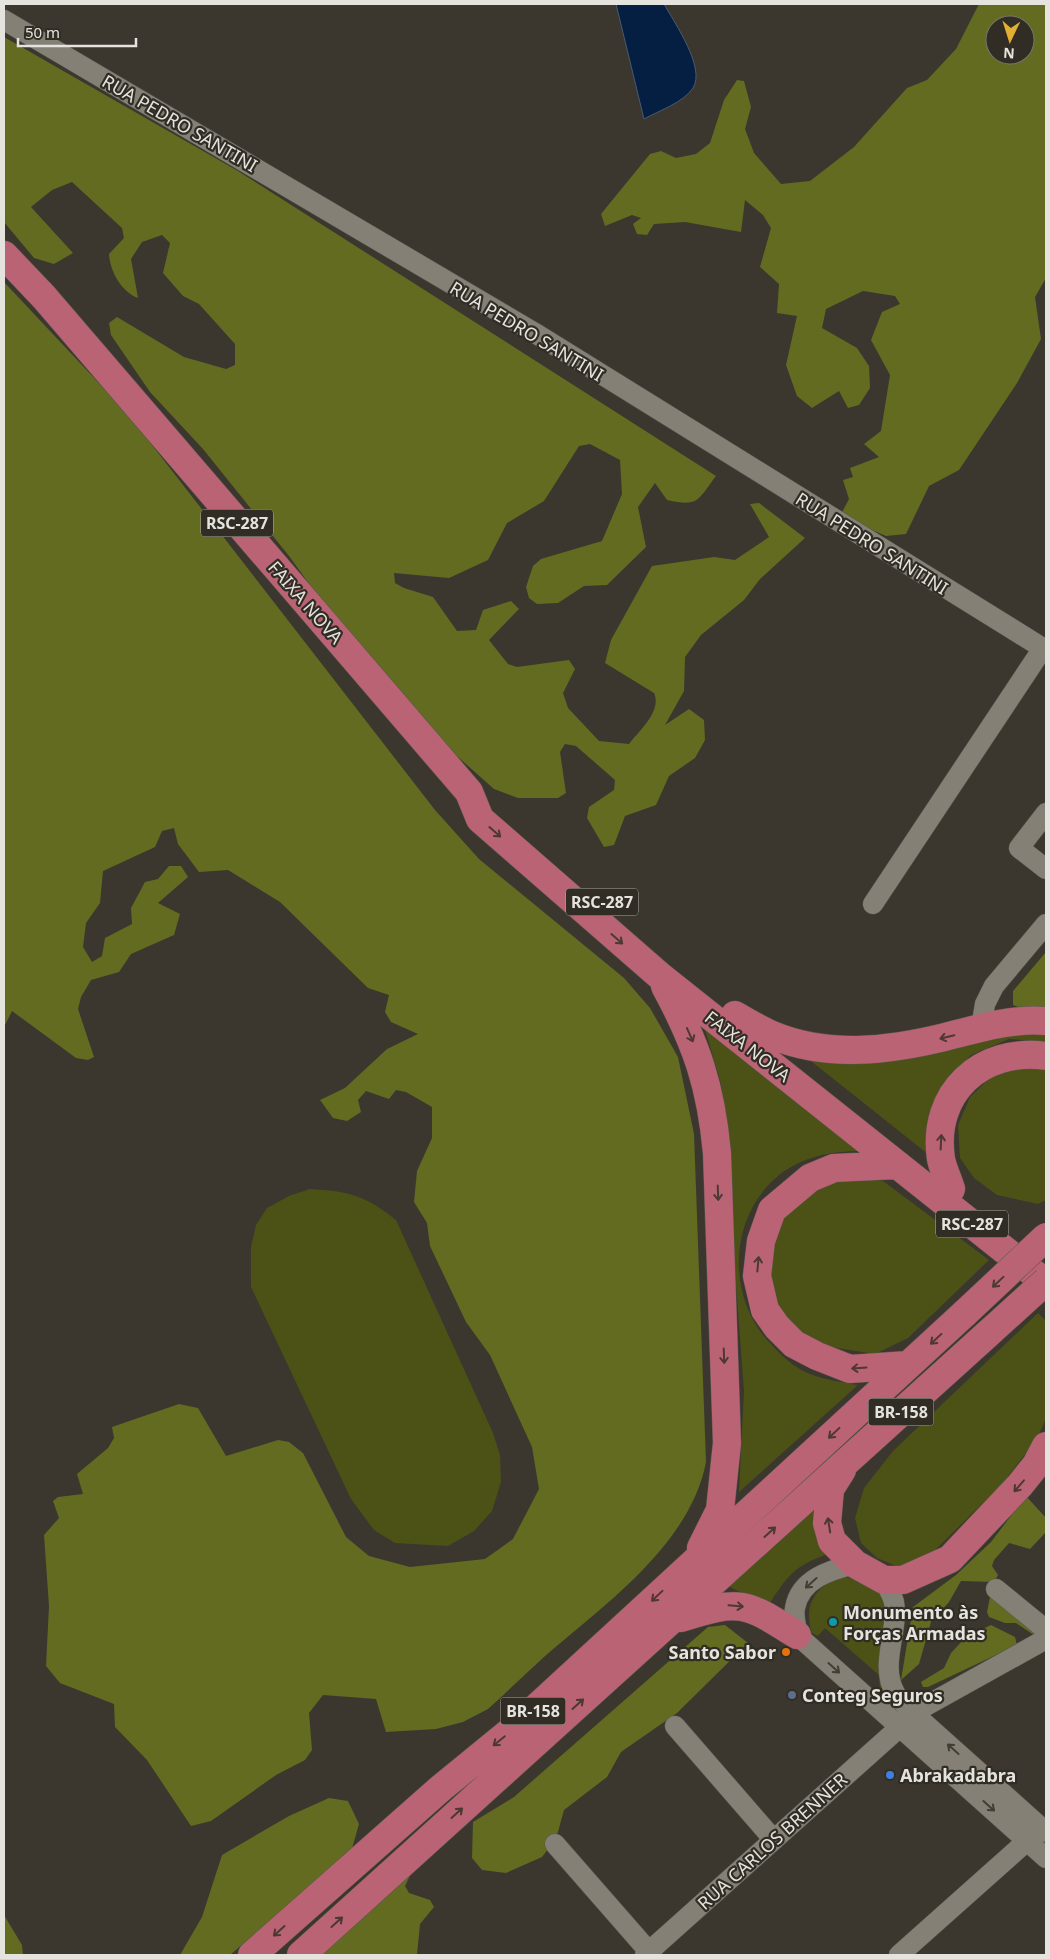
<svg xmlns="http://www.w3.org/2000/svg" width="1050" height="1959" font-family="'Noto Sans',sans-serif">
	<style>
		.green { fill: #4c5215 }
		.forest { fill: #636b21; fill-rule: evenodd }
		.water { fill: #041f41; stroke: #485a70 }
		.lines { fill: none; stroke-linecap: round; stroke-linejoin: round }
		.minor-casing { stroke: #59564f; stroke-width: 21 }
		.highway-casing { stroke: #59564f; stroke-width: 29 }
		.minor { stroke: #848076; stroke-width: 20 }
		.highway { stroke: #ba6374; stroke-width: 28 }
		.highway-bridge-casing { stroke: #59564f; stroke-width: 29; stroke-linecap: butt }
		.highway-bridge { stroke: #ba6374; stroke-width: 28 }
		.oneway { stroke: #4c3835 }
		.oneway2 { stroke: #423e35 }
		.culture-dot { fill: #0f9aa8; stroke: #312d25; stroke-width: 2 }
		.food-dot { fill: #e8710a; stroke: #312d25; stroke-width: 2 }
		.service-dot { fill: #5c6f8a; stroke: #312d25; stroke-width: 2 }
		.shop-dot { fill: #3f7fe0; stroke: #312d25; stroke-width: 2 }
		.labels { text-anchor: middle; dominant-baseline: central; stroke-width: 4.5; stroke-linejoin: round; paint-order: stroke }
		.shield { fill: #312d25; stroke: #afaca6; stroke-width: 1 }
		.shield-label { font-size: 16px; font-weight: bold; fill: #e5e3de }
		.street-label { font-size: 18px; fill: #e5e3de; stroke: #312d25 }
		.poi-label { font-size: 18px; font-weight: bold; fill: #e5e3de; stroke: #312d25; text-anchor: start }
	</style>
	<rect width="100%" height="100%" fill="#3b372f"/>
	<path class="green" d="M704 1026 860 1151C831 1151 801 1157 778 1176 728 1217 726 1299 771 1344 782 1356 794 1368 810 1374 825 1380 842 1382 858 1385L739 1492 744 1391 721 1084Z
		M1046 1031V1042L1009 1039 971 1055 942 1087 928 1154 797 1050 981 1033Z
		M1030 1067 1046 1070V1200L1038 1204 997 1195 974 1178 960 1158 958 1125 970 1097 993 1075Z
		M854 1175 883 1181 989 1260 908 1338 875 1354 831 1347 787 1328 769 1288 768 1233 788 1206 832 1183Z
		M310 1189C349 1191 366 1196 396 1220L493 1433 500 1455 501 1482 492 1511 474 1531 448 1546 395 1543 374 1530 351 1499 251 1287V1247L256 1225 267 1208 289 1196Z
		M1038 1313 1046 1321V1418L1038 1437 1003 1483 922 1563 901 1568 877 1558 861 1543 855 1518 864 1488 893 1451Z
		M814 1509 819 1541 828 1554C794 1566 788 1575 768 1606L728 1586Z
		M841 1577C860 1577 883 1585 885 1607 885 1618 882 1631 882 1642 882 1661 884 1679 886 1697L880 1691 879 1675 825 1628 818 1636 812 1633C803 1606 815 1586 841 1577Z"/>
	<path class="forest" d="M979 4H1046V278L1035 297 1041 339 1017 383 959 470 929 486 906 534 886 536 840 516 849 499 843 480 853 477 850 468 879 457 864 444 881 431 890 375 871 340 882 312 900 304 895 296 863 291 826 309 822 328 857 348 869 366 870 388 859 405 848 408 839 391 812 408 797 396 786 365 797 316 777 313 779 284 760 267 771 228 763 215 745 200 741 232 685 222 654 224 647 235 637 234 633 224 641 218 632 215 605 226 601 214 650 154 661 151 676 158 696 154 710 143 724 100 737 80 744 81 751 107 745 129 754 153 781 184 810 181 854 147 907 88 927 80 956 49ZM995 25H1025V55H995Z
		M4 37 238 171 716 476C697 501 699 507 667 500L655 483 638 507 646 547 607 585 584 586 558 603 537 604 529 598 526 587 533 566 541 559 602 541 622 494 620 460 590 444 579 446 544 501 507 523 488 560 449 578 394 573 395 583 404 588 433 597 457 631 476 630 483 610 511 601 519 609 489 640 508 664 517 667 569 660 575 669 563 693 568 708 599 741 629 744C640 730 662 711 654 693L605 663 611 640 652 566 714 557 735 560 769 537 750 504 759 503 805 538 760 579 744 600 701 635 685 657 684 691 665 725 689 709 704 720 705 740 695 758 669 776 656 805 625 816 614 845 604 847 587 818 589 807 614 790 615 780 576 746 565 744 560 752 566 793 558 798H518L494 789 458 757 419 717 401 691 339 625 289 556 203 449 150 392 111 335 109 323 117 317 184 357 226 369 235 365V344L199 304 183 296 163 273 170 243 162 235 142 242 131 259 138 298C122 292 110 272 109 254L124 238 122 228 72 182 52 190 31 207 73 253 54 264 34 258 4 222Z
		M4 282 128 414 435 810 479 859 624 978 650 1008 678 1057 694 1134 706 1462C690 1545 604 1605 544 1657 525 1674 507 1692 488 1709L463 1722 436 1729 386 1732 376 1699 323 1695 309 1713 312 1750 305 1760 276 1775 211 1821 191 1826 147 1760 115 1727 114 1704 60 1683 46 1666 49 1606 44 1535 59 1518 53 1501 58 1497 83 1494 77 1474 108 1448 114 1438 112 1427 179 1404 198 1408 226 1456 278 1440 289 1442 303 1453 346 1537 369 1556 410 1567 485 1559 513 1539 539 1489 532 1447 490 1355 466 1322 430 1246 427 1223 414 1202 417 1171 432 1138V1107L406 1092 396 1090 389 1099 366 1091 358 1100 361 1112 347 1121 333 1118 320 1100 345 1088 387 1049 418 1034 391 1022 385 1012 389 995 368 988 280 902 228 870 199 872 178 844 174 828 162 831 155 847 103 871 100 903 86 923 83 947 92 962 102 956 105 938 132 924 131 908 145 882 158 879 169 866H181L188 877 158 903 180 914 174 935 131 954 119 972 91 980 81 997 78 1009 94 1057 88 1060 76 1058 12 1011 4 1027Z
		M1046 952V1014L1036 1013 1013 1005V991Z
		M1026 1496 1046 1518V1532L1030 1549 1009 1543 994 1560 992 1566 998 1575 994 1582 961 1581 949 1602 931 1622 919 1664 901 1680 913 1607 956 1575 991 1542Z
		M990 1597 1040 1628 1034 1635 1016 1623H1005L989 1617 987 1612Z
		M725 1625 748 1643 677 1713 621 1752 607 1777 564 1810 556 1839 542 1857 506 1873 482 1870 472 1858 473 1822 514 1797 708 1627Z
		M991 1625 1015 1637 1017 1645 928 1687H923L921 1682 944 1668 951 1653 966 1637Z
		M329 1798 348 1801 359 1824 351 1852 230 1955H180L202 1917 222 1855 289 1816Z
		M418 1859 405 1886 409 1893 430 1900 434 1907 420 1924 417 1955H311Z
		M4 1915 22 1945 23 1955H4Z"/>
	<path class="water" d="M616 4H664C674 22 706 68 693 88 683 103 658 111 644 119Z"/>
	<g class="lines">
		<g class="minor-casing">
			<path id="minor" d="M4 20 535 333 1046 650
				M1046 813 1019 848 1046 869
				M873 904 1043 648
				M981 1028 985 1004 994 986 1046 924
				M855 1564C830 1570 800 1579 795 1608 793 1616 797 1627 797 1635L1046 1858
				M884 1580C887 1587 892 1594 894 1602 899 1632 879 1664 895 1693 899 1700 908 1707 913 1713L1046 1832
				M996 1589 1046 1630
				M913 1713 1046 1639
				M675 1726 774 1840
				M555 1844 652 1955
				M645 1955 900 1727
				M899 1955 1027 1841"/>
		</g>
		<g class="highway-casing">
			<path id="highway" d="M4 255 44 297 469 792 480 819 660 976 1046 1283
				M665 986C697 1045 711 1087 717 1153L727 1443 720 1510 701 1548
				M735 1015C747 1022 759 1029 772 1035 827 1058 888 1051 945 1037 977 1029 1012 1018 1046 1021
				M898 1165 834 1168 810 1178 772 1210 761 1241 757 1276 765 1310 777 1327 794 1344 817 1356 850 1369 908 1365
				M951 1189C948 1179 943 1169 941 1159 931 1093 981 1047 1046 1056
				M842 1470 830 1489 827 1523 832 1541 855 1564 884 1580H903L950 1559 1020 1485 1036 1465 1046 1446
				M681 1618C741 1599 745 1602 797 1635
				M252 1955 441 1788 512 1730 965 1313
				M301 1955 992 1330"/>
		</g>
		<use href="#minor" class="minor"/>
		<use href="#highway" class="highway"/>
		<g class="highway-bridge-casing">
			<path id="highway-bridge" d="M965 1313 1046 1237
				M992 1330 1046 1281"/>
		</g>
		<use href="#highway-bridge" class="highway-bridge"/>
	</g>
	<defs><path id="oneway-shaft" d="M-6 0H5M1.5-3L5.5 0L1.5 3" fill="none" stroke-width="1.6" stroke-linecap="round" stroke-linejoin="round" transform="scale(1.25)"/></defs>
	<g class="oneway">
		<use href="#oneway-shaft" transform="translate(495 832) rotate(41)"/>
		<use href="#oneway-shaft" transform="translate(617 939) rotate(41)"/>
		<use href="#oneway-shaft" transform="translate(690 1035) rotate(66)"/>
		<use href="#oneway-shaft" transform="translate(947 1037) rotate(166)"/>
		<use href="#oneway-shaft" transform="translate(941 1142) rotate(-87)"/>
		<use href="#oneway-shaft" transform="translate(718 1193) rotate(88)"/>
		<use href="#oneway-shaft" transform="translate(758 1264) rotate(-85)"/>
		<use href="#oneway-shaft" transform="translate(998 1282) rotate(137)"/>
		<use href="#oneway-shaft" transform="translate(936 1339) rotate(137)"/>
		<use href="#oneway-shaft" transform="translate(724 1356) rotate(88)"/>
		<use href="#oneway-shaft" transform="translate(859 1368) rotate(176)"/>
		<use href="#oneway-shaft" transform="translate(834 1433) rotate(137)"/>
		<use href="#oneway-shaft" transform="translate(1019 1486) rotate(131)"/>
		<use href="#oneway-shaft" transform="translate(829 1525) rotate(-99)"/>
		<use href="#oneway-shaft" transform="translate(770 1532) rotate(-42)"/>
		<use href="#oneway-shaft" transform="translate(657 1596) rotate(137)"/>
		<use href="#oneway-shaft" transform="translate(736 1606) rotate(5)"/>
		<use href="#oneway-shaft" transform="translate(578 1704) rotate(-42)"/>
		<use href="#oneway-shaft" transform="translate(499 1741) rotate(141)"/>
		<use href="#oneway-shaft" transform="translate(457 1813) rotate(-42)"/>
		<use href="#oneway-shaft" transform="translate(337 1922) rotate(-42)"/>
		<use href="#oneway-shaft" transform="translate(279 1931) rotate(138)"/>
	</g>
	<g class="oneway2">
		<use href="#oneway-shaft" transform="translate(811 1583) rotate(138)"/>
		<use href="#oneway-shaft" transform="translate(834 1668) rotate(42)"/>
		<use href="#oneway-shaft" transform="translate(953 1749) rotate(-138)"/>
		<use href="#oneway-shaft" transform="translate(989 1806) rotate(42)"/>
	</g>
	<circle class="culture-dot" cx="833" cy="1622" r="5"/>
	<circle class="food-dot" cx="786" cy="1652" r="5"/>
	<circle class="service-dot" cx="792" cy="1695" r="5"/>
	<circle class="shop-dot" cx="890" cy="1775" r="5"/>
	<g class="labels">
		<g class="shield">
			<rect x="201" y="509.5" width="72" height="27" rx="4"/>
			<rect x="566" y="888.5" width="72" height="27" rx="4"/>
			<rect x="936" y="1210.5" width="72" height="27" rx="4"/>
			<rect x="868.5" y="1398.5" width="65" height="27" rx="4"/>
			<rect x="500.5" y="1697.5" width="65" height="27" rx="4"/>
		</g>
		<g class="shield-label">
			<text x="237" y="523">RSC-287</text>
			<text x="602" y="902">RSC-287</text>
			<text x="972" y="1224">RSC-287</text>
			<text x="901" y="1412">BR-158</text>
			<text x="533" y="1711">BR-158</text>
		</g>
		<g class="street-label">
			<text transform="translate(180 123) rotate(30)">RUA PEDRO SANTINI</text>
			<text transform="translate(527 331) rotate(31)">RUA PEDRO SANTINI</text>
			<text transform="translate(872 543) rotate(32)">RUA PEDRO SANTINI</text>
			<text transform="translate(306 602) rotate(49)">FAIXA NOVA</text>
			<text transform="translate(748 1046) rotate(38)">FAIXA NOVA</text>
			<text transform="translate(772 1841) rotate(-42)">RUA CARLOS BRENNER</text>
		</g>
		<g class="poi-label">
			<text x="843" y="1612">Monumento às<tspan x="843" dy="21">Forças Armadas</tspan></text>
			<text x="776" y="1652" text-anchor="end">Santo Sabor</text>
			<text x="802" y="1695">Conteg Seguros</text>
			<text x="900" y="1775">Abrakadabra</text>
		</g>
	</g>
	<rect width="1050" height="1959" fill="none" stroke="#e5e3de" stroke-width="10"/>
	<g transform="translate(1010 40) rotate(184)"><circle r="24" fill="#312d25" stroke="#79766f"/>
	<path d="M0-4L9 19L0 12L-9 19Z" fill="#e2af34"/>
	<text y="-8" font-size="14" font-weight="bold" text-anchor="middle" fill="#e5e3de">N</text>
	</g>
	<path d="M18 38v8h118v-8" fill="none" stroke="#e5e3de" stroke-width="2.5"/>
	<text x="25" y="38" font-size="15" fill="#e5e3de" stroke="#312d25" stroke-width="4" paint-order="stroke">50 m</text>
</svg>
